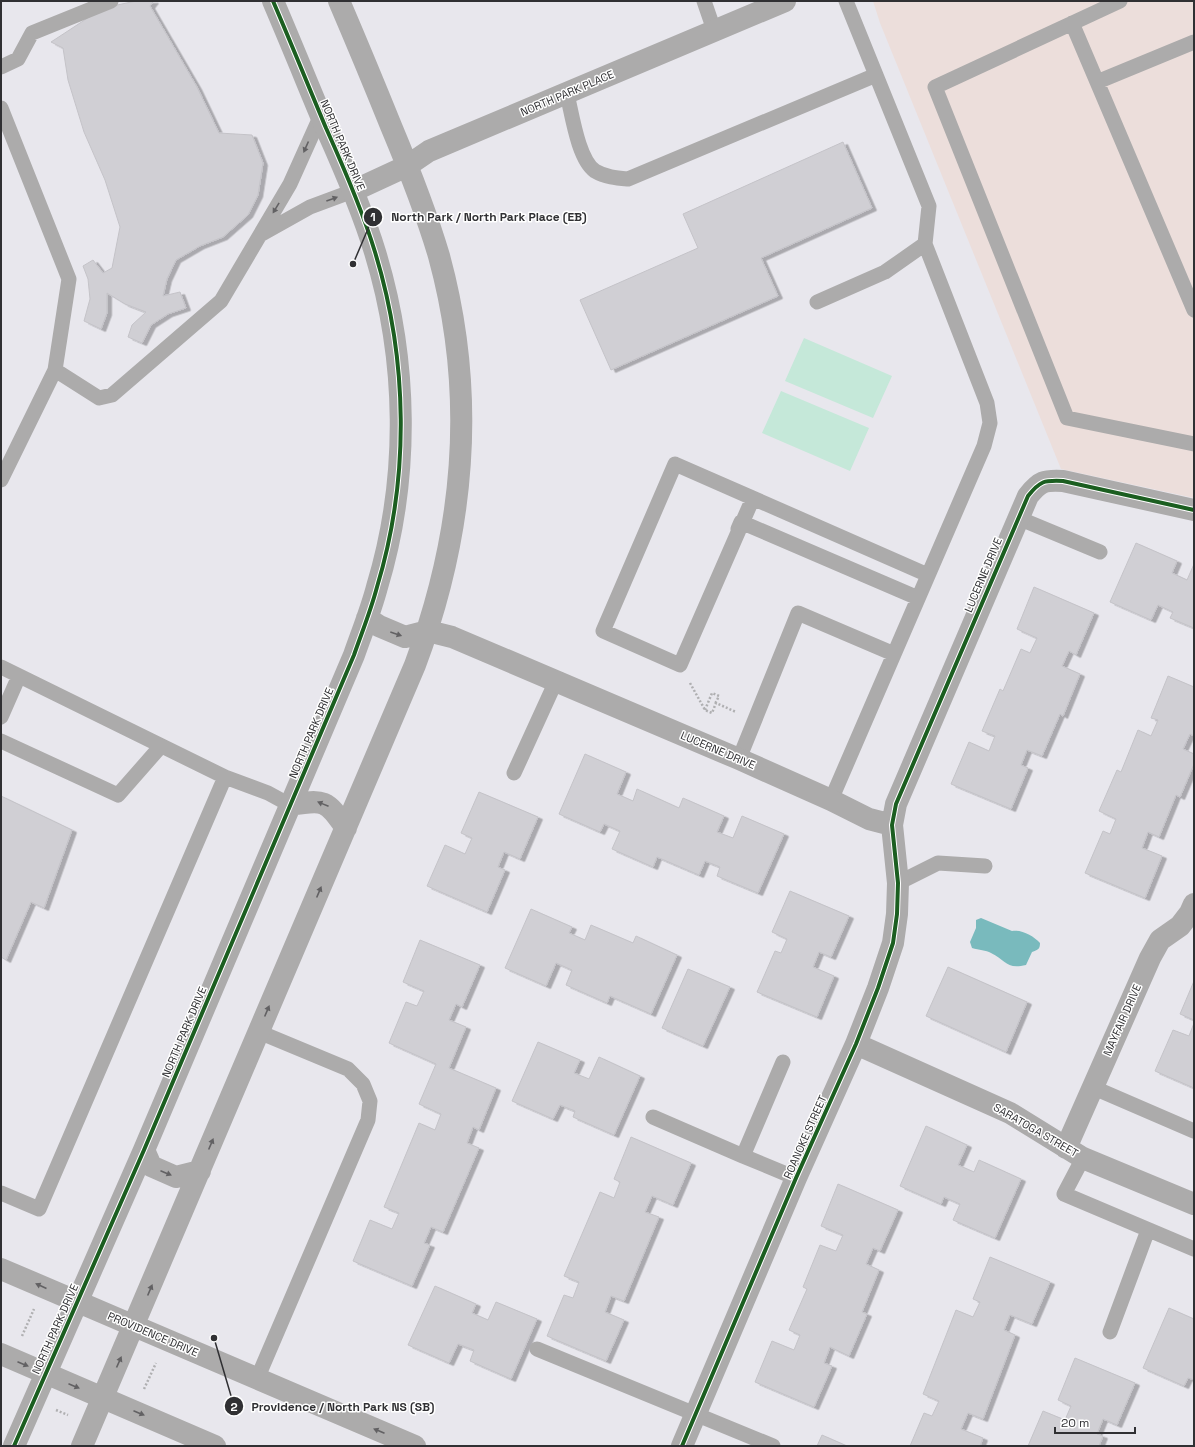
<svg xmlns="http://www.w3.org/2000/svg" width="1195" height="1447" font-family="'Space Grotesk',sans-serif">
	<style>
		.education { fill: #ecdedb }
		.green { fill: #c5e8d9 }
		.water { fill: #79babd }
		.building { fill: #d0cfd4; stroke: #c4c3c8; filter: url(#shadow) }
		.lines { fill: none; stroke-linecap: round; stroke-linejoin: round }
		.path { stroke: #afafb1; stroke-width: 2.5; stroke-dasharray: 2 2; stroke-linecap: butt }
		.lane { stroke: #acabab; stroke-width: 15 }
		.street { stroke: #acabab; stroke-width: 22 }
		.cycleway-casing { stroke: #fff; stroke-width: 6 }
		.cycleway { stroke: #1b5e20; stroke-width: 4 }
		.oneway { fill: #626163 }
		.labels { text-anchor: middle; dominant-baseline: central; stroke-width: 3; stroke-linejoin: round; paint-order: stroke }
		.street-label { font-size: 11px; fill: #303033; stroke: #fff }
		.leader { fill: none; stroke: #303033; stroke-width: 1.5 }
		.callout-dot { fill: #303033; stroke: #fff; stroke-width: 1.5 }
		.mark-label { font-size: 12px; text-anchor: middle; font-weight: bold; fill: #fff }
		.callout-label { font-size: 12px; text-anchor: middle; font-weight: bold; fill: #303033; stroke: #fff; stroke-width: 3; stroke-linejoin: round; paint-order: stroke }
	</style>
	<defs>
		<filter id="shadow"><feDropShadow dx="4.5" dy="2.5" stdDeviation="0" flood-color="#0004"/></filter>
	</defs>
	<rect width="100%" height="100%" fill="#e8e7ed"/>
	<path class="education" d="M873 1H1194V498L1061 469 880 23Z"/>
	<path class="green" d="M804 338 892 376 873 418 785 381Z
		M781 391 869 428 850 471 762 433Z"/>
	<path class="water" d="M981 918 1012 931C1021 929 1034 936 1040 943 1040 949 1038 950 1032 952L1026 965C1006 970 1006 960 991 953 986 950 979 950 972 948L970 942 976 928V920Z"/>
	<path class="building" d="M136 1H154L150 6 197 87 219 133 252 135 263 163 258 195 248 215 223 237 200 246 176 260 167 279 163 296 180 292 186 308 168 314 151 325 142 343 128 337 132 325 146 312 125 304 107 293V313L101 329 84 321 90 299 88 279 83 266 93 260 103 273 112 268 120 227 105 180 84 132 68 80 63 48 51 42 103 8Z
		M843 142 872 208 761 258 778 296 611 370 580 300 698 248 683 214Z
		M1136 543 1177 561 1172 573 1187 580 1194 564V628L1170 618 1173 612 1158 605 1151 620 1110 602Z
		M1034 587 1094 613 1076 655 1069 651 1062 666 1080 674 1063 716 1060 714 1042 756 1027 750 1021 765 1028 768 1011 809 951 784 969 742 989 751 995 736 982 731 1000 689 1003 691 1021 649 1030 653 1037 638 1017 629Z
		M1168 676 1194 687V736L1190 734 1183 749 1194 754V764L1180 797 1176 795 1159 837 1148 832 1142 848 1162 856 1145 898 1085 873 1103 831 1110 834 1116 819 1099 811 1117 770 1121 772 1138 730 1151 736 1158 720 1151 718Z
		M585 754 626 772 617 794 633 801 637 789 679 808 683 798 724 816 717 832 733 838 742 816 784 834 758 893 717 876 720 867 705 861 699 875 657 857 653 867 612 849 620 831 604 824 600 832 559 814Z
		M479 792 538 817 520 859 504 852 498 867 505 870 487 912 427 886 445 845 465 854 472 838 461 833Z
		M1 796 72 830 44 908 31 902 6 960 1 957Z
		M790 891 849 916 831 957 819 952 813 967 834 976 817 1017 757 992 775 951 781 953 787 939 772 932Z
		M531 909 572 927 569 933 585 940 591 925 633 943 636 936 677 955 651 1014 610 996 607 1003 566 985 572 970 556 963 546 986 505 968Z
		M420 940 480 965 462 1007 456 1004 449 1020 466 1027 449 1068 496 1088 479 1130 473 1127 467 1143 479 1148 443 1232 431 1227 424 1243 430 1245 412 1286 353 1261 370 1220 392 1229 399 1213 384 1207 419 1123 435 1130 441 1114 419 1104 436 1064 389 1043 406 1002 417 1006 424 991 403 982Z
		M948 967 1027 1002 1006 1052 926 1016Z
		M688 969 730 987 703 1046 662 1028Z
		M1194 981V1020L1180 1014Z
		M1194 1023V1088L1155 1071 1173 1030 1189 1036Z
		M538 1042 580 1060 574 1073 589 1079 599 1057 640 1076 614 1135 573 1117 575 1111 560 1105 553 1119 512 1101Z
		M926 1126 967 1145 958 1165 974 1172 979 1160 1021 1179 995 1238 953 1220 960 1204 944 1197 941 1204 900 1186Z
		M631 1137 691 1163 673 1205 652 1196 645 1212 659 1217 624 1301 611 1296 605 1312 624 1320 606 1361 547 1336 564 1295 573 1298 579 1282 564 1276 600 1192 614 1198 620 1182 614 1179Z
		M838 1184 898 1210 880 1251 873 1248 866 1264 879 1270 862 1312 867 1314 849 1356 830 1347 824 1363 832 1366 814 1407 755 1382 772 1341 794 1350 800 1335 789 1330 807 1289 803 1287 820 1245 836 1251 843 1235 821 1226Z
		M990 1257 1050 1282 1032 1324 1010 1315 1004 1330 1015 1335 983 1419 968 1413 961 1429 983 1438 980 1446H910L924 1413 932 1416 939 1401 923 1394 956 1310 973 1317 980 1302 973 1299Z
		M435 1286 476 1304 472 1313 488 1320 496 1302 537 1319 511 1379 470 1361 474 1350 458 1344 449 1363 408 1345Z
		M1169 1308 1194 1319V1380L1188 1378 1184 1386 1143 1368Z
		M1075 1358 1135 1383 1117 1425 1103 1419 1097 1434 1103 1436 1099 1446H1028L1043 1411 1065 1420 1071 1406 1058 1400Z
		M822 1435 847 1446H817Z"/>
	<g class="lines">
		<path class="path" d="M690 683 705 710 712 713 716 703 736 712
			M705 710 712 693 719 696 715 704
			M22 1336 34 1309
			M144 1389 156 1363
			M56 1410 68 1415"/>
		<path class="lane" d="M704 1 714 30
			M1120 1 935 87 1067 418 1194 444
			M1072 23 1194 310
			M1 67 18 59 32 33 111 1
			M1097 82 1194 42
			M567 94C572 114 578 159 595 171 605 177 617 178 628 179L876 75
			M1 108 69 279 55 370 1 480
			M260 235 310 207 353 191
			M817 302 885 272 925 244
			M55 370 99 398 112 395 221 301 290 184 321 115
			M753 498 680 665 603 631 675 464 928 575
			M1018 518 1100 552
			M738 529 741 522 918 598
			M1 667 225 777 268 793 290 805
			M1 717 19 676
			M1 741 118 795 161 746
			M739 759 798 613 894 654
			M514 773 556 681
			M831 800 984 446 990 423 987 403 925 244 929 206 846 1
			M898 883 938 863 985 866
			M783 1062 743 1156 796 1178
			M1092 1087 1194 1131
			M653 1117 743 1156
			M1083 1158 1064 1194 1194 1249
			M1 1193 39 1209 225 777
			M1110 1332 1148 1230
			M537 1349 773 1446
			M257 1379 368 1120 370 1101 363 1084 348 1069 259 1032"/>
		<path class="street" d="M353 191 407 166 429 151 785 1
			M367 618 379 626 405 637 428 631 452 637 739 759 831 800 869 819 892 825
			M290 805C325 799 326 800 346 828
			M856 1044 1010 1113 1083 1158 1194 1204
			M1066 1148 1150 958 1160 940 1180 926 1190 913 1194 904
			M144 1150 151 1166 176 1177 200 1171
			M1 1269 415 1446
			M1 1354 215 1446
			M14 1446 144 1150 354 655C362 632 371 610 377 587 410 478 408 360 375 252 362 209 344 168 326 128 308 85 291 43 273 1
			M82 1446 415 665C465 531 477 395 439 256 426 212 409 169 391 126 374 84 357 43 339 1
			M682 1446 796 1178 856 1044 878 988 893 943 897 914 898 883 892 825 896 804 1028 496C1040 481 1044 480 1063 481L1194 510"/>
		<g class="cycleway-casing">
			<path id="cycleway" d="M14 1446 144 1150 354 655C362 632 371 610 377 587 410 478 408 360 375 252 362 209 344 168 326 128 308 85 291 43 273 1
				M682 1446 796 1178 856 1044 878 988 893 943 897 914 898 883 892 825 896 804 1028 496C1040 481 1044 480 1063 481L1194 510"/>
		</g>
		<use href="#cycleway" class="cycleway"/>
	</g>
	<defs><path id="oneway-solid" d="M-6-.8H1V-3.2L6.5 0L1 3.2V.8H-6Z"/></defs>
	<g class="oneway">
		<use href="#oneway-solid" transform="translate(306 147) rotate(114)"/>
		<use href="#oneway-solid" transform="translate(332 199) rotate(-20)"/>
		<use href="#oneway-solid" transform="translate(276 208) rotate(121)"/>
		<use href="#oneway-solid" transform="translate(396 634) rotate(19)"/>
		<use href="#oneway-solid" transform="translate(323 804) rotate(-158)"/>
		<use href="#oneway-solid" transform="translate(319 892) rotate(-67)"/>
		<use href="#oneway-solid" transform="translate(267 1011) rotate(-67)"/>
		<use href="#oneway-solid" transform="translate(211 1144) rotate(-67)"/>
		<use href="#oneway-solid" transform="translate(166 1173) rotate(23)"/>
		<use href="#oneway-solid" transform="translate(41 1286) rotate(-156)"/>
		<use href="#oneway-solid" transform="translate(150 1290) rotate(-67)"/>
		<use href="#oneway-solid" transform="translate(119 1362) rotate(-66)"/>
		<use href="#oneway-solid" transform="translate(23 1364) rotate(23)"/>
		<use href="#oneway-solid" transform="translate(74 1386) rotate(23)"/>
		<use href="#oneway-solid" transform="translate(139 1413) rotate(23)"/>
		<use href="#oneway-solid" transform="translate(379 1431) rotate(-157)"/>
	</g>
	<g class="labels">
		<g class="street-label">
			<text transform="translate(567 93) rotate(-23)">NORTH PARK PLACE</text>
			<text transform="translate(343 145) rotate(67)">NORTH PARK DRIVE</text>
			<text transform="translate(983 575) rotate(-67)">LUCERNE DRIVE</text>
			<text transform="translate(311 733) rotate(-67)">NORTH PARK DRIVE</text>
			<text transform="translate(718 750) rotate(23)">LUCERNE DRIVE</text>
			<text transform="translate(1122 1020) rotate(-66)">MAYFAIR DRIVE</text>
			<text transform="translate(184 1032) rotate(-67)">NORTH PARK DRIVE</text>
			<text transform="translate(1036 1130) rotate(30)">SARATOGA STREET</text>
			<text transform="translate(805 1137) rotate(-66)">ROANOKE STREET</text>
			<text transform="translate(55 1329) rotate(-66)">NORTH PARK DRIVE</text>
			<text transform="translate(153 1334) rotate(23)">PROVIDENCE DRIVE</text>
		</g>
	</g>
	<path class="leader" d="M353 264L373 217M214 1338L234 1406"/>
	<g class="callout-dot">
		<circle cx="353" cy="264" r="4"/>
		<circle cx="214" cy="1338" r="4"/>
		<circle cx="373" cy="217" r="10"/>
		<circle cx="234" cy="1406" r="10"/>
	</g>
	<g class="mark-label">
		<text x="373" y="221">1</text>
		<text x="234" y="1411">2</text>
	</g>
	<g class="callout-label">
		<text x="489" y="221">North Park / North Park Place (EB)</text>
		<text x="343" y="1411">Providence / North Park NS (SB)</text>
	</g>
	<rect width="1195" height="1447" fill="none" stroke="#303033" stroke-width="4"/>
	<path d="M1055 1427v6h80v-6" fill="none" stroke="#303033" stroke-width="2"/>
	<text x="1061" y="1427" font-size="12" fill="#303033" stroke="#ffffff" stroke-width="3" paint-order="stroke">20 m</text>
</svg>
